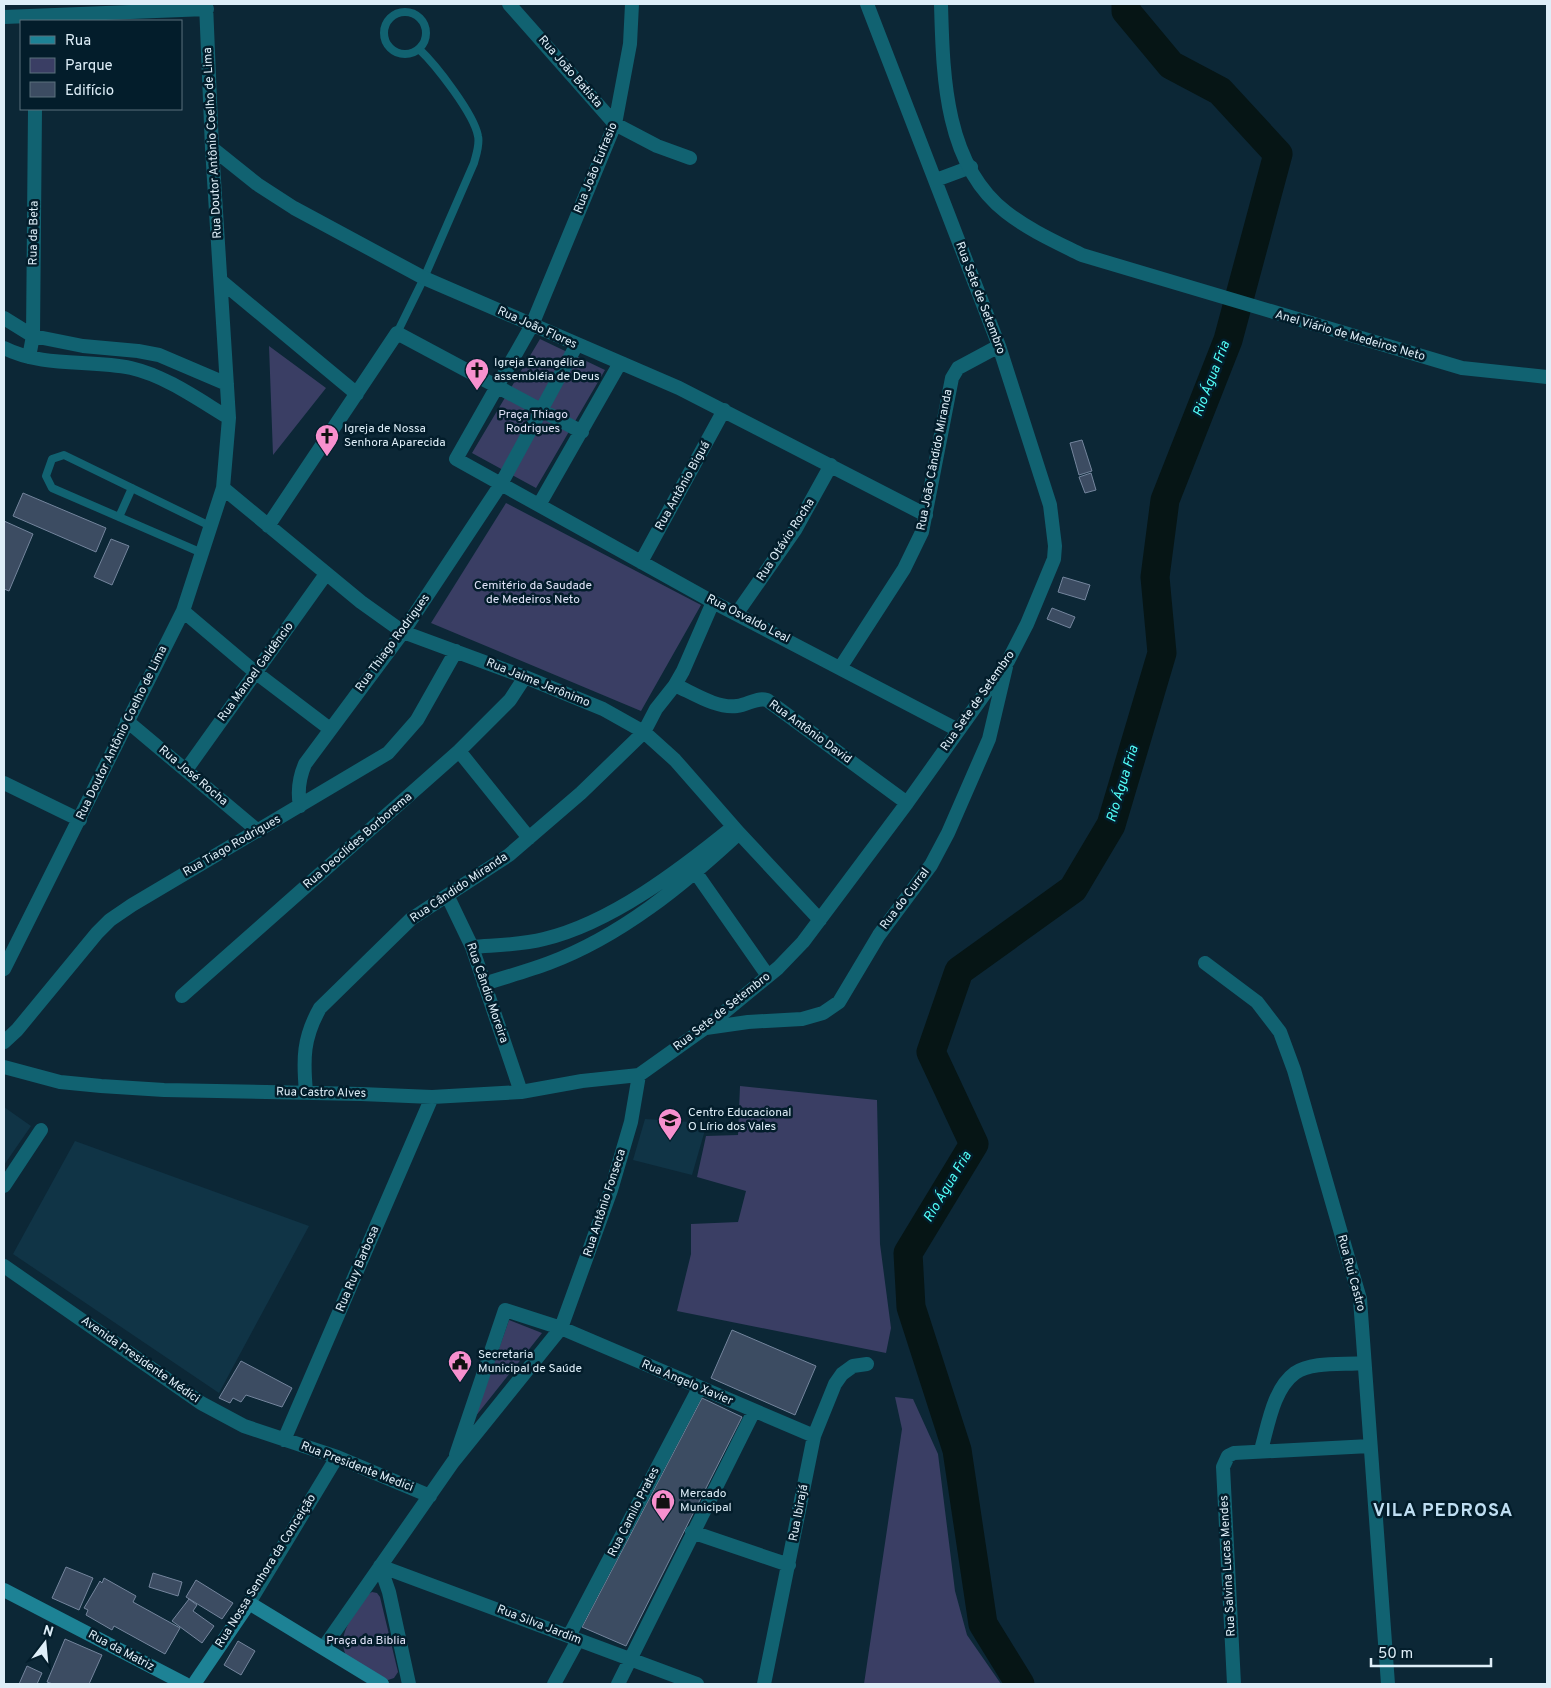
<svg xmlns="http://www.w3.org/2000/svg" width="1551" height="1688" font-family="Overpass,sans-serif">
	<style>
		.built { fill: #103446 }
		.green { fill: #3a3e64 }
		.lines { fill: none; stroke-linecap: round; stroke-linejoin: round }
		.river { stroke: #061515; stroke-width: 29 }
		.building { fill: #3c4c62; stroke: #74859d }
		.service { stroke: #116271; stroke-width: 8 }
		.minor { stroke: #116271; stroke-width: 14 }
		.tertiary { stroke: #116271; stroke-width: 14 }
		.secondary { stroke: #1d8295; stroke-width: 14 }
		.labels { text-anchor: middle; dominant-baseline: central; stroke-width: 5; stroke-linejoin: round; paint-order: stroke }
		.street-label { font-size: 12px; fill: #deeef8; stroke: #031d2b }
		.poi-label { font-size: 12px; fill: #deeef8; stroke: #031d2b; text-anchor: start }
		.park-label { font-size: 12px; fill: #dfe2f7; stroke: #031d2b }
		.water-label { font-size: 14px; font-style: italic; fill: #51fdf8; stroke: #031d2b }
		.district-label { font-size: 18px; font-weight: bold; letter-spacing: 1px; fill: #bfdef2; stroke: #031d2b }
	</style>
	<rect width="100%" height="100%" fill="#0c2736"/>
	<path class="built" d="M4 1107 31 1126 4 1165Z
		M645 1119 707 1123 692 1175 633 1160Z
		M75 1141 309 1226 219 1393 13 1254Z"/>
	<path class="green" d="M540 339 605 370 536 488 472 453Z
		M269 346 326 388 273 455Z
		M506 503 701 605 641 711 431 623Z
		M740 1086 877 1100 880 1244 891 1328 886 1353 677 1311 691 1254V1224L738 1222 746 1191 697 1177 706 1136 738 1135Z
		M509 1320 542 1333 475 1417Z
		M895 1397 913 1399 938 1454 955 1591 967 1635 1001 1684H864L902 1429Z
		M372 1592 377 1593 380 1597 398 1672 394 1678 388 1680 347 1657C334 1635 356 1613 367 1595Z"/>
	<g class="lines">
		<path class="river" d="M1020 1684 983 1624 957 1450 911 1307 908 1253 974 1144 931 1052 959 971 1073 889 1111 825 1162 653 1155 577 1165 500 1228 340 1278 154 1220 91 1171 65 1126 11V4"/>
	</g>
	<path class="building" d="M1082 440 1092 471 1079 475 1070 443Z
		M1091 473 1096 490 1085 493 1079 477Z
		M23 493 106 528 96 552 13 516Z
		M4 521 33 534 9 591 4 589Z
		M111 539 129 546 112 585 94 577Z
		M1063 577 1090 585 1085 600 1058 592Z
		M1052 608 1075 617 1070 628 1047 619Z
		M732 1330 816 1366 795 1415 711 1378Z
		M241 1361 292 1388 282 1407 246 1395 241 1402 233 1398 230 1403 219 1398Z
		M702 1398 742 1417 626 1646 582 1627Z
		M66 1567 93 1578 79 1610 52 1598Z
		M153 1573 182 1582 178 1596 149 1587Z
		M104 1578 136 1596 133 1602 180 1628 165 1654 114 1626 112 1630 86 1615 88 1610 84 1608 100 1581 102 1583Z
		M196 1580 233 1603 222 1619 186 1597Z
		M189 1599 197 1605 193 1611 214 1626 202 1643 172 1621Z
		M65 1639 102 1655 89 1684H53L47 1682Z
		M238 1641 255 1651 241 1675 224 1665Z
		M27 1666 42 1673 37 1684H19Z"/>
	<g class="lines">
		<path class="service" d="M384 33a21 21 0 1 1 42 0a21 21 0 1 1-42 0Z
			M397 333 424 278 474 163C476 155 480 145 478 136 474 114 436 65 419 49
			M119 517 132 488
			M202 553 52 488 46 476 52 459 64 455 210 526"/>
		<path class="minor" d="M509 4 615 124 657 146 690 158
			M632 4 630 44 615 124 532 325 456 459 713 602 958 730
			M4 17 207 9
			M212 148 257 184 294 208 424 278 679 388 926 515
			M936 180 971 167
			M221 281 357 394
			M4 318 33 336 83 346 138 351 159 355 227 384
			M4 348C44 368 89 359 131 368 166 376 199 400 229 418
			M29 357 33 336 35 109
			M223 488 361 602 403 632 525 677 603 709 644 732 675 760 739 833 820 920
			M539 505 620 363
			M268 526 397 333 582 432
			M641 562 724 410
			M183 611 255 672 330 729
			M737 613 795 530 831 465
			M840 668 904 569 922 532 952 378 958 368 999 346
			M675 685C693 693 717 709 737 706 748 705 756 697 767 700L907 803
			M127 721 258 831
			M459 751 529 838
			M186 770 326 574
			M4 783 80 820
			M300 806C297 790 299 778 305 764L403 632 501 484 576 346
			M696 873 768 976
			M448 897 472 947 521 1092
			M472 947C496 945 521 945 544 939 611 923 680 870 733 827
			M1205 963 1257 1002 1280 1032 1294 1070 1360 1299 1388 1684
			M4 969 183 611 223 488 229 418 212 148 206 4
			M484 984C505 977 528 971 549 963 621 936 683 885 739 833
			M182 996 459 751 510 700 525 677
			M706 1028 748 1022 802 1019 823 1013 839 1002 879 935 931 865 948 833 989 739 1006 667
			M4 1042 17 1030 97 933 110 920 132 905 388 753 417 720 456 651
			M4 1067 60 1082 101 1086 164 1090 361 1094 432 1097 521 1092 582 1081 639 1075 705 1028 778 968 803 942 907 803 1008 661 1027 624 1054 559 1055 546 1050 505 999 346 867 4
			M306 1092C303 1059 303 1038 320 1008L411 919 509 855 581 793 644 732 656 709 675 685 683 671 713 602
			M4 1186 41 1130
			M4 1266 201 1403 244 1426 337 1457 430 1496
			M284 1440 432 1097
			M1261 1450C1268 1426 1273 1389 1295 1373 1312 1361 1344 1365 1364 1363
			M456 1455 505 1310 561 1328 814 1436
			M692 1532 789 1565
			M380 1566 697 1684
			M380 1566 389 1592 409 1684
			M249 1603 337 1457
			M569 1636 699 1388
			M324 1647 453 1462 561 1328 611 1190 631 1122 639 1075
			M554 1684 578 1640
			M618 1684 754 1411
			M764 1684 814 1436 835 1384 842 1374 853 1366 867 1364
			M1234 1684 1223 1467 1228 1456 1234 1453 1370 1446"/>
		<path class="tertiary" d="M941 4C943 74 944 164 1006 212 1029 230 1056 242 1082 255L1462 368 1547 377"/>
		<path class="secondary" d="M4 1590 185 1684
			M194 1684 249 1603 382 1684"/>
	</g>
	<defs>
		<g id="church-pin" transform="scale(1.25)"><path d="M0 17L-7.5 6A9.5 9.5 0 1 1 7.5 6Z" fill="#f790ce" stroke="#031d2b"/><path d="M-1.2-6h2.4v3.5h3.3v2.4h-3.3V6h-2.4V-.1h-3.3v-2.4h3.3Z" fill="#111"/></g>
		<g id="school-pin" transform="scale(1.25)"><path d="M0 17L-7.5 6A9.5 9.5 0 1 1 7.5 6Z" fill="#f790ce" stroke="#031d2b"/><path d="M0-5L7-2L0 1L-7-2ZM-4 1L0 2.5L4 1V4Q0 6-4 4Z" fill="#111"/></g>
		<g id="civic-pin" transform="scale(1.25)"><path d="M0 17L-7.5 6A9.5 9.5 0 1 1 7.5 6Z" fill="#f790ce" stroke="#031d2b"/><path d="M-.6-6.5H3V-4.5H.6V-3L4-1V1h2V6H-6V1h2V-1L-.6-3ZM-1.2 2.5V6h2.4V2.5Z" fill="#111"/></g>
		<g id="shop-pin" transform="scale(1.25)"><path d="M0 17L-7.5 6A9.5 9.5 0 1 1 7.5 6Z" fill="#f790ce" stroke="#031d2b"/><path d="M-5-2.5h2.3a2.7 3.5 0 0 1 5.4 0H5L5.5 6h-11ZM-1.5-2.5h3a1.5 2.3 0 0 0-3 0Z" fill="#111"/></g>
	</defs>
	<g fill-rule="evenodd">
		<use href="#church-pin" x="477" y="370"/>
		<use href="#church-pin" x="327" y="436"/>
		<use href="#school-pin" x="670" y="1120"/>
		<use href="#civic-pin" x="460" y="1362"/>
		<use href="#shop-pin" x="663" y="1501"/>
	</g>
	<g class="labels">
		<g class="street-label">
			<text transform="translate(570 72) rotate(49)">Rua João Batista</text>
			<text transform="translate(213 143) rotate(-93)">Rua Doutor Antônio Coelho de Lima</text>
			<text transform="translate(596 168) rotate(-68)">Rua João Eufrasio</text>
			<text transform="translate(34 233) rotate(-89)">Rua da Beta</text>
			<text transform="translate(980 298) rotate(69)">Rua Sete de Setembro</text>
			<text transform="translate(537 328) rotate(24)">Rua João Flores</text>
			<text transform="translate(1350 336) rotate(16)">Anel Viário de Medeiros Neto</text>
			<text transform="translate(935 460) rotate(-79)">Rua João Cândido Miranda</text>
			<text transform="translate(683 486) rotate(-61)">Rua Antônio Biguá</text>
			<text transform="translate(786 540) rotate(-57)">Rua Otávio Rocha</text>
			<text transform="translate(748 619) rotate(27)">Rua Osvaldo Leal</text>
			<text transform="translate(393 643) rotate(-54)">Rua Thiago Rodrigues</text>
			<text transform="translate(256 672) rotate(-54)">Rua Manoel Galdêncio</text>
			<text transform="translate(538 683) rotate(22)">Rua Jaime Jerônimo</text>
			<text transform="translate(978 701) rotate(-55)">Rua Sete de Setembro</text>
			<text transform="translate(810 732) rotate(36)">Rua Antônio David</text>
			<text transform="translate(122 733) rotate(-64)">Rua Doutor Antônio Coelho de Lima</text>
			<text transform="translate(193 776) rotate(40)">Rua José Rocha</text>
			<text transform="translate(358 841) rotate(-41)">Rua Deoclides Borborema</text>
			<text transform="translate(232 846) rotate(-30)">Rua Tiago Rodrigues</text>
			<text transform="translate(459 888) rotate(-34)">Rua Cândido Miranda</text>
			<text transform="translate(905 899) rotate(-53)">Rua do Curral</text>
			<text transform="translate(487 993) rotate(71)">Rua Cândio Moreira</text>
			<text transform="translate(722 1012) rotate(-38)">Rua Sete de Setembro</text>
			<text transform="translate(321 1093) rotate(1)">Rua Castro Alves</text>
			<text transform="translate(605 1203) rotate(-72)">Rua Antônio Fonseca</text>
			<text transform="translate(358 1269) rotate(-67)">Rua Ruy Barbosa</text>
			<text transform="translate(1351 1273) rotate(75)">Rua Rui Castro</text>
			<text transform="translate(140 1360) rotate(35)">Avenida Presidente Médici</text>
			<text transform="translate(687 1383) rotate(23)">Rua Angelo Xavier</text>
			<text transform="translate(357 1467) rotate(21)">Rua Presidente Medici</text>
			<text transform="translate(634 1512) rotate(-63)">Rua Camilo Prates</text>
			<text transform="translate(799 1513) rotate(-79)">Rua Ibirajá</text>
			<text transform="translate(1228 1566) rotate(-93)">Rua Salvina Lucas Mendes</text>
			<text transform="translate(266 1571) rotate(-58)">Rua Nossa Senhora da Conceição</text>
			<text transform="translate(539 1625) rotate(21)">Rua Silva Jardim</text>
			<text transform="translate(121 1651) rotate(28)">Rua da Matriz</text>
		</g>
		<g class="poi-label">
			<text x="494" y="363">Igreja Evangélica<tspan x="494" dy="14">assembléia de Deus</tspan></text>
			<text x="344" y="429">Igreja de Nossa<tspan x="344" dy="14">Senhora Aparecida</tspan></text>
			<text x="688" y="1113">Centro Educacional<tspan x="688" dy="14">O Lírio dos Vales</tspan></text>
			<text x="478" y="1355">Secretaria<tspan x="478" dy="14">Municipal de Saúde</tspan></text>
			<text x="680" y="1494">Mercado<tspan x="680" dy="14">Municipal</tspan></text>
		</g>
		<g class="park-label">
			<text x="533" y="415">Praça Thiago<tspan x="533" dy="14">Rodrigues</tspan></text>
			<text x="533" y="586">Cemitério da Saudade<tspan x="533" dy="14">de Medeiros Neto</tspan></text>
			<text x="366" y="1641">Praça da Biblia</text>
		</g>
		<g class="water-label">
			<text transform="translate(1212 379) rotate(-69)">Rio Água Fria</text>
			<text transform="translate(1123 784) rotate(-73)">Rio Água Fria</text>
			<text transform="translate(948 1187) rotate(-59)">Rio Água Fria</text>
		</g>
		<g class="district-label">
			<text x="1443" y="1511">VILA PEDROSA</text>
		</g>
	</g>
	<rect width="1551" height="1688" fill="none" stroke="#deeef8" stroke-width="10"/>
	<rect x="20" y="20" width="162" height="90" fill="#031d2b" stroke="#5b717d"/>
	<rect x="30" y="36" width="25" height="8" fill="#1d8295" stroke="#5b717d"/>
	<text x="65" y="45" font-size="15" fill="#deeef8">Rua</text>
	<rect x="30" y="58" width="25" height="15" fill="#3a3e64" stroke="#5b717d"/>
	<text x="65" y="70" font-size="15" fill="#deeef8">Parque</text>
	<rect x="30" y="82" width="25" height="15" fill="#3c4c62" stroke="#5b717d"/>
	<text x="65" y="95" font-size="15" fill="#deeef8">Edifício</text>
	<g transform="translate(45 1643) rotate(16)" stroke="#031d2b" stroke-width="4" paint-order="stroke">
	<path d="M0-4L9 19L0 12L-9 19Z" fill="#deeef8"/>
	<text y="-8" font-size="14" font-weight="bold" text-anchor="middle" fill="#deeef8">N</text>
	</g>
	<path d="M1371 1658v8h120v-8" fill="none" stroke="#deeef8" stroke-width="2.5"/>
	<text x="1378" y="1658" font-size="15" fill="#deeef8" stroke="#031d2b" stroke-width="4" paint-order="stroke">50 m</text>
</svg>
